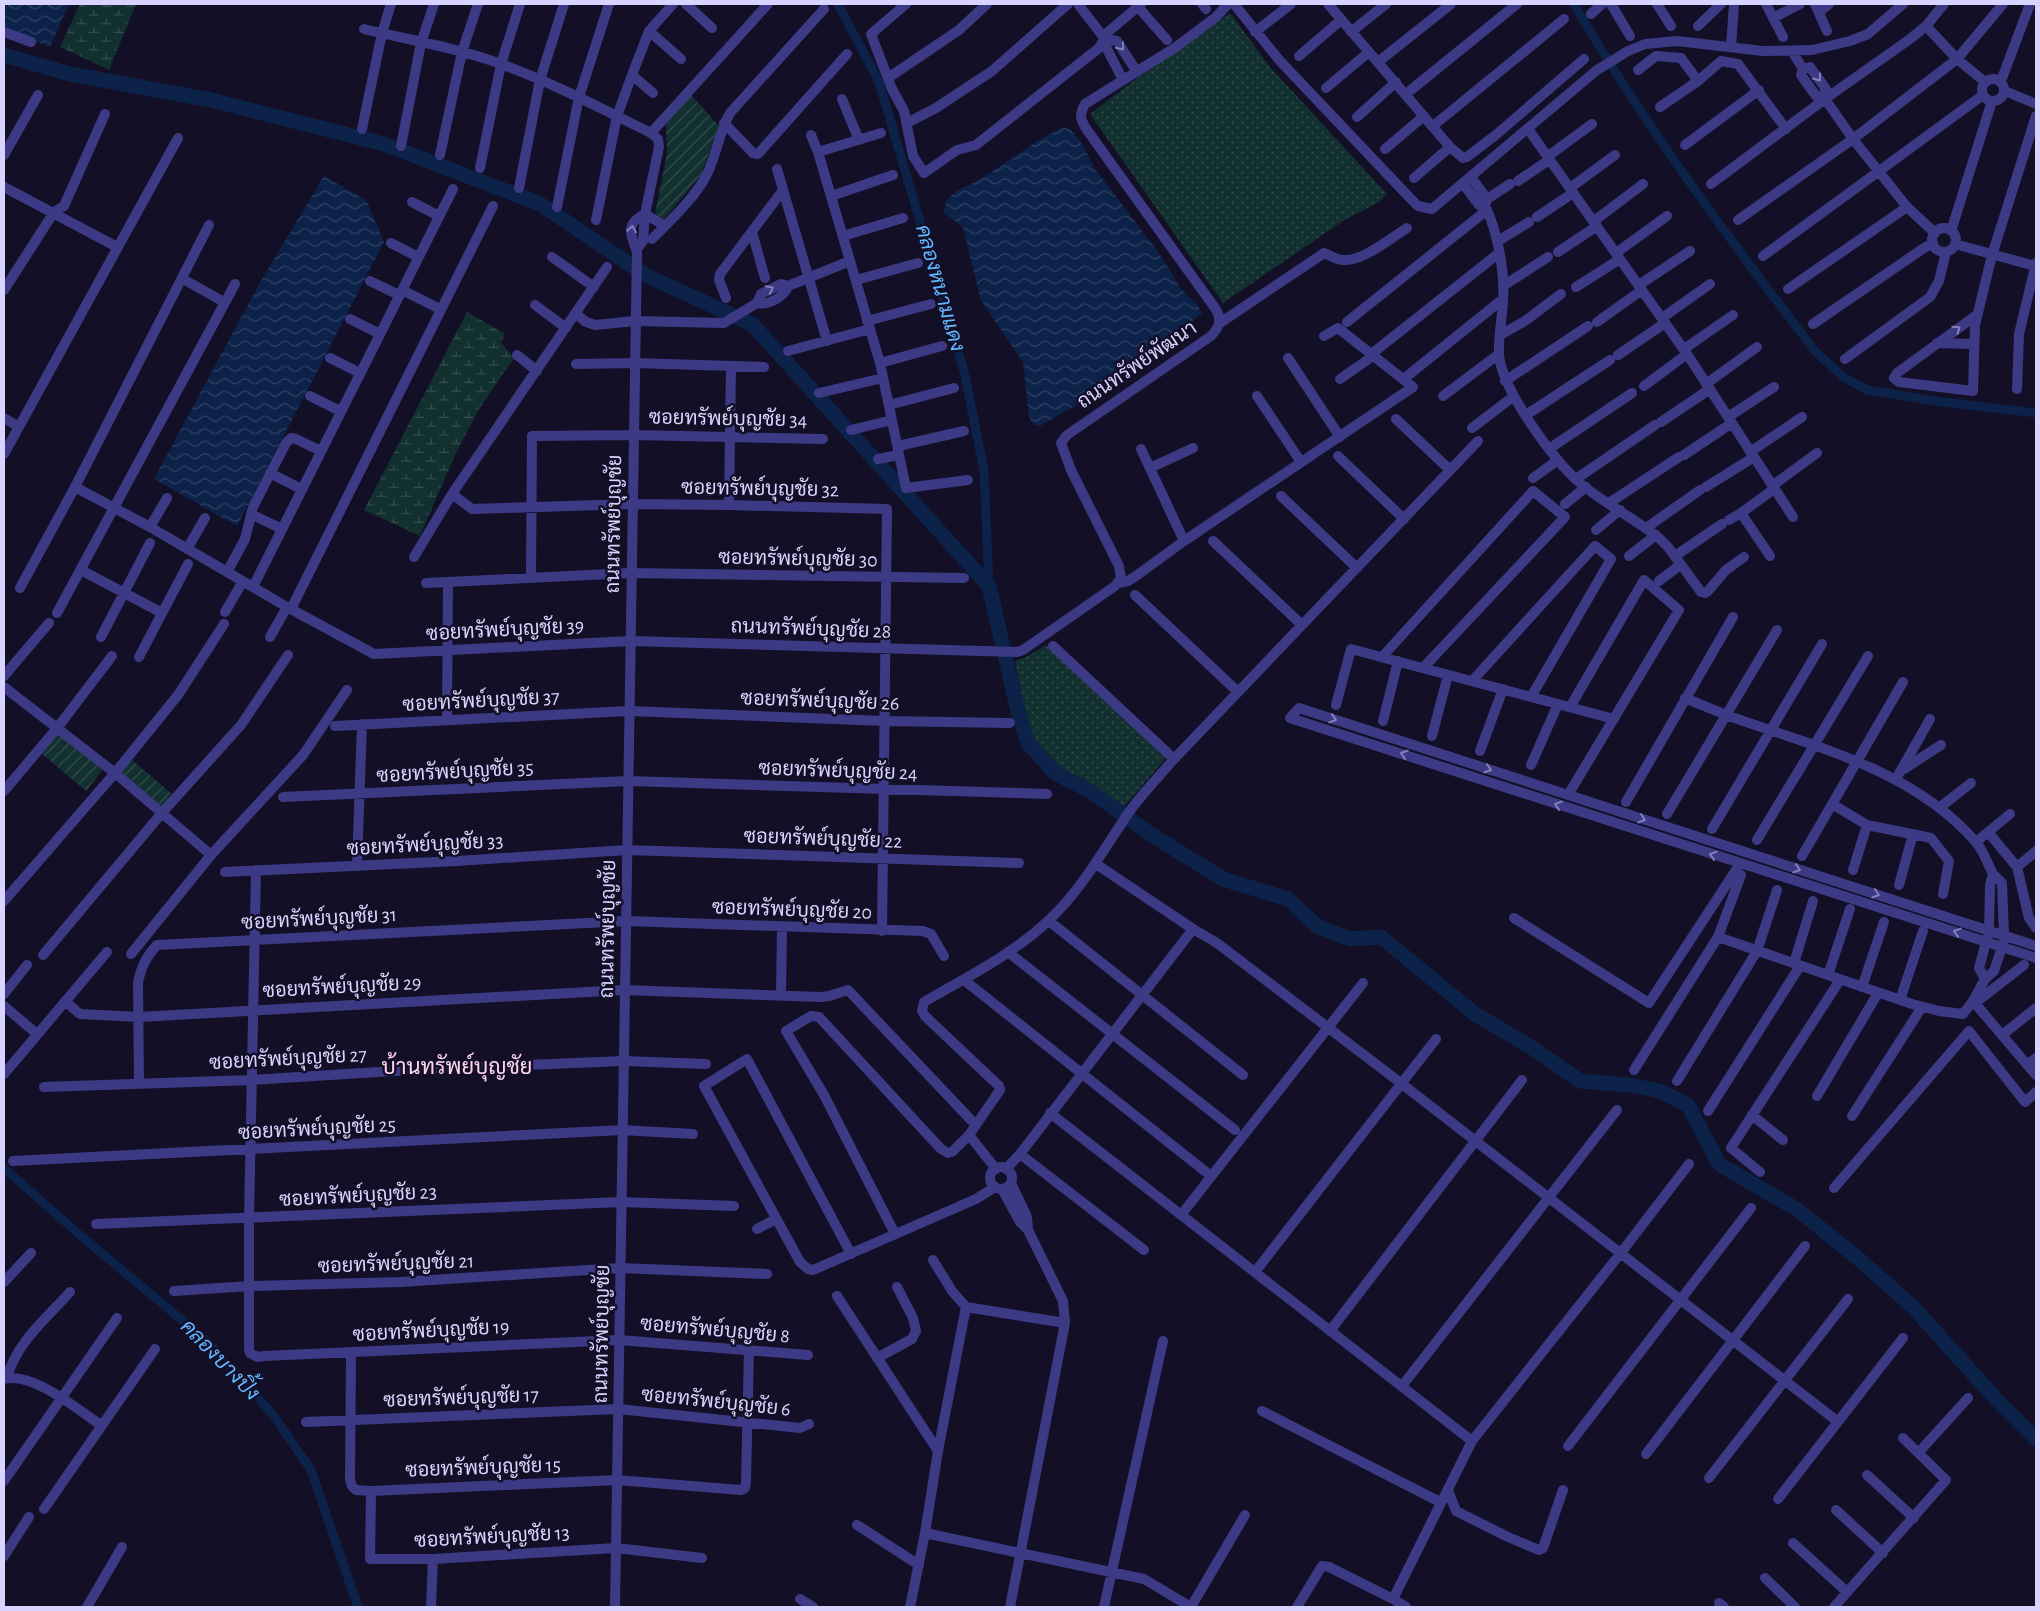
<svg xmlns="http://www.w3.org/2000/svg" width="2040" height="1611" font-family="'Alegreya Sans',Sarabun,sans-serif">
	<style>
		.grass { fill: url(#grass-dots) }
		.wetland { fill: url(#wetland-marsh) }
		.garden { fill: url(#garden-furrows) }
		.water { fill: url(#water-waves) }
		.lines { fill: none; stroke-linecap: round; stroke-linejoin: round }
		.canal { stroke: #0c2248; stroke-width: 9 }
		.river { stroke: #0c2248; stroke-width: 15 }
		.minor { stroke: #3d3a85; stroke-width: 10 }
		.oneway { stroke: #837fbc }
		.labels { text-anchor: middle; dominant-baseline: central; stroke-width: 5; stroke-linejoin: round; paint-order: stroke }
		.street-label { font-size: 20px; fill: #d9d4ff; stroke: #130f26 }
		.water-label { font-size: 21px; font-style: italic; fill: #62b6ff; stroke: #130f26 }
		.quarter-label { font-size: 22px; fill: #ffd6f0; stroke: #130f26 }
	</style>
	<defs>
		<pattern id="grass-dots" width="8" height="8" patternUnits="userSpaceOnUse" patternTransform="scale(1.25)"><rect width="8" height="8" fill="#12302f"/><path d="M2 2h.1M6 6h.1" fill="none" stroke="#344d4e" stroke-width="1.8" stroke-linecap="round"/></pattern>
		<pattern id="wetland-marsh" width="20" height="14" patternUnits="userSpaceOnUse" patternTransform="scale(1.25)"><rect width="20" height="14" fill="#12302f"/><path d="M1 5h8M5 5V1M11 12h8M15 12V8" fill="none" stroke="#344d4e"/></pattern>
		<pattern id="garden-furrows" width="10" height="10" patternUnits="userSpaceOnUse" patternTransform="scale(1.25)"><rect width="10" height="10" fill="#12302f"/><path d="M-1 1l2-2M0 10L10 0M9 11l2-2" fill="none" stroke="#344d4e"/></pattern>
		<pattern id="water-waves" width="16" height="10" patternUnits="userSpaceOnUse" patternTransform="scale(1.25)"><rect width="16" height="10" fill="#0c2248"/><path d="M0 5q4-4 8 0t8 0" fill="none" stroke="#2f4163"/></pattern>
	</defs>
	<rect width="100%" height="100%" fill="#130f26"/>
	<path class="grass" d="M1230 13 1270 67 1387 194 1379 202 1343 221 1223 303 1090 114 1140 76Z
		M1046 645 1166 758 1123 808C1102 795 1047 767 1037 746 1024 720 1021 689 1015 661L1026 657Z"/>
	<path class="wetland" d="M80 4H136L109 70 60 47Z
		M467 312 505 334 501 343 514 358 479 409 455 455 420 536 364 510Z"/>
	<path class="garden" d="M691 95 719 126 701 175 664 219 655 214 667 153 666 123Z
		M60 731 104 768 86 791 41 753Z
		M131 759 172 794 162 807 120 772Z"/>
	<path class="water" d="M4 4H69L50 47 4 29Z
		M1063 127 1071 130 1082 144 1095 169 1159 253 1181 289 1197 304 1202 314 1138 359 1122 368 1110 379 1107 387 1040 426 1034 425 1029 417 1023 362 981 301 963 227 944 213C944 208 945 203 948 199 956 189 967 187 977 181 1006 163 1033 142 1063 127Z
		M324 176 366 200 384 242 237 526 154 479 258 286Z"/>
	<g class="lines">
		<path class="canal" d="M838 4 879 82 964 371 984 471 989 586
			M1574 4C1645 126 1729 239 1815 351L1842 376 1867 390 1942 402 2036 413
			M4 1168 81 1236 207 1341 274 1416 311 1470 358 1607"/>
		<path class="river" d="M4 55 70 74 211 100 384 144 540 204 647 276 752 324 989 586 1017 707 1028 743 1055 773 1090 791 1152 835 1223 879 1288 899 1318 927 1350 939 1381 937 1475 1014 1531 1047 1580 1081 1629 1085 1660 1091 1688 1105 1719 1164 1798 1210 1860 1260 1914 1308 1996 1399 2036 1439"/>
		<path class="minor" d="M686 4 712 28
			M906 4 871 34 892 89 904 111 913 156 924 173 957 150 976 145 1099 48 1108 32 1141 4
			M1078 4 1105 39
			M1202 4 1206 9
			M1234 4 1280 61 1410 198 1418 206 1432 209 1597 70 1628 51 1645 44 1677 41 1763 51 1812 50 1850 41 1868 34 1903 4
			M1328 4 1450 147 1463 158 1467 157 1497 134 1584 59
			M1611 4 1630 36
			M1657 4 1671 26
			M1766 4 1783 37
			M1815 4 1827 31
			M1138 7 1167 40
			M1819 12 1829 4
			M1591 14 1602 4
			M1773 18 1800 4
			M1698 26 1721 4
			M1926 26 1957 59 1985 82
			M364 29C410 40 457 48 501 64 553 83 602 109 651 133L658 139 659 147 645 214 643 241 636 250
			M649 31 681 59
			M4 32 31 42
			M1255 32 1291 4
			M1351 32 1386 4
			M1731 47 1734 4
			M1792 51 1803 69 1801 75 1816 96H1823
			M1299 56 1341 20
			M1378 62 1451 4
			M1803 69 1810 67 1826 89 1823 96
			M1638 70 1656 56 1681 58 1698 81
			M632 75 653 93
			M888 78 959 30 987 4
			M1982 90a11 11 0 1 1 22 0a11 11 0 1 1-22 0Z
			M1123 80 1107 49 1105 39 1117 41 1137 72
			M2001 81 2030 4
			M1326 88 1369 52
			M2005 91 2036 104
			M1406 94 1517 4
			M1823 96 1853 139 1907 207 1935 233
			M842 99 859 140
			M1660 107 1698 81 1721 61 1738 64 1786 129
			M1357 117 1396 82
			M724 123 753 153 758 154 847 54
			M907 123 936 108 992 71 1068 4
			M1433 126 1564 19
			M362 129 382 33 391 4
			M1528 129 1687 354 1793 517
			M651 133 768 4
			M881 133 818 152 880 363 906 488 968 480
			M811 135 818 152
			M1685 145 1759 90
			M401 146 421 43 434 4
			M1385 149 1424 116
			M4 155 38 95
			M440 155 462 52 478 4
			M1547 157 1592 124
			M480 168 501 64 520 4
			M777 169 827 341
			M1471 177 1487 199 1485 206C1498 232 1505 273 1503 302 1502 319 1498 338 1499 355 1502 390 1554 461 1581 484 1605 504 1634 518 1659 538L1668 547 1701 592 1705 593 1708 591 1726 570 1744 557
			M1414 178 1450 147
			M1518 181 1549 160
			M1463 184 1479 205 1485 206
			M1711 184 1825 99 1910 39 1926 26 1944 4
			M4 187 117 247
			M519 188 540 80 564 4
			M1570 188 1615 155
			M831 196 893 175
			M1487 199 1510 184
			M412 202 439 216
			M557 207 579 97 609 4
			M645 214 665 226
			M1537 217 1573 193
			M596 220 617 116 632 75 649 31 673 4
			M1738 220 1853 139 1957 59 2003 4
			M1594 221 1643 184
			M1932 240a12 12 0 1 1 24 0a12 12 0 1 1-24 0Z
			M1951 231 1992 101
			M752 232 765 278
			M843 236 903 218
			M652 239C670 221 696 197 707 174 717 154 719 132 730 113L824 9
			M1498 241 1529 222
			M391 243 418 257
			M1955 244 2035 266
			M1558 252 1597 226
			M1616 253 1667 216
			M1763 256 1983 95
			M552 257 594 287
			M183 279 224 302
			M856 280 918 263
			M370 281 399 295
			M1639 285 1690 251
			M1503 286 1548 257
			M1576 287 1620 259
			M1788 289 1907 207
			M4 290 54 212 64 206 105 114
			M402 290 440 309
			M726 298 719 280 720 274 783 190
			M757 303C768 306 785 296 788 286
			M535 305 566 328
			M576 314 586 322 595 325 635 321 724 323 757 303 761 294 781 284 788 286 850 261
			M1978 314 1897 373 1894 378 1899 382 1973 391 1975 325 1992 255 2036 116
			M1662 318 1710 284
			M350 319 380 334
			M867 321 931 304
			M1347 322 1487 210
			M1597 322 1642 290
			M1220 323 1324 253C1330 255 1337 260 1343 260 1362 262 1391 238 1407 228
			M1813 324 1924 248 1933 243
			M1500 335 1525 321 1561 294
			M1937 343 1974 344
			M1684 349 1733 315
			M788 351 870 329
			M1374 352 1499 253
			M517 355 537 371
			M1618 355 1665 323
			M330 358 360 373
			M1288 358 1340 437
			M1845 359 1930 297 1939 281 1946 252
			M880 363 942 346
			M576 364 634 363 764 367
			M1406 377 1503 299
			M1340 379 1373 356
			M1505 381 1588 326
			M1706 384 1757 347
			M1644 386 1687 354
			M2017 389 2019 334 2036 263
			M819 393 883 378
			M310 396 340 411
			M1257 396 1301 462
			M1443 396 1499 354
			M889 405 954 388
			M1526 415 1610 360
			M1728 417 1774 387
			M4 418 19 427
			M1396 419 1450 470
			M1661 422 1710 389
			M1472 428 1514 396
			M851 430 892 420
			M898 446 964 431
			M1141 449 1184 541
			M1549 449 1632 393
			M1750 452 1802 417
			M4 454 178 138
			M1684 455 1732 423
			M1338 456 1404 519
			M878 459 899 455
			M1150 468 1193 448
			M270 473 301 489
			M1533 478 1558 460
			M1576 479 1655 425
			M1772 486 1817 453
			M75 487 150 527 287 607 374 654 630 641 1017 652 1023 650 1115 586 1121 578 1119 566 1071 470 1061 443 1067 435 1211 336C1220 327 1222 319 1215 308L1087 130C1080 119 1079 115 1085 104L1176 47 1216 17 1228 4
			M1706 487 1754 457
			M452 494 472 509 632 504 729 505 887 509 882 931
			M1281 496 1357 568
			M1609 503 1679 457
			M1565 504 1586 487
			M729 505 731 366
			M251 514 282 529
			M1729 520 1741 513
			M150 527 167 498
			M1646 528 1700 490
			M1596 530 1620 510
			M1213 541 1302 625
			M187 549 205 518
			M1629 556 1656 535
			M1675 556 1722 524
			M1770 556 1741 513 1774 489
			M414 557 452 494 607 267
			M81 570 162 613
			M227 572 245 539 253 507 286 443 291 438 296 439 321 451
			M531 577 532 436 633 435 823 439
			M1659 581 1680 565
			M426 583 631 573 964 578
			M1118 583 1128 581 1136 576 1184 541 1413 387 1338 328 1324 336
			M253 587 453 189
			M20 588 75 487 209 225
			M1135 595 1238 692
			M291 609 493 206
			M225 612 243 581
			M57 613 235 284
			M101 637 150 543
			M270 637 287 607
			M1053 646 1174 759
			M139 657 188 564
			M1382 657 1533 491 1565 517 1423 668
			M4 676 49 623
			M1472 681 1595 546 1611 559 1531 697
			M4 687 115 773 211 855
			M1685 698C1707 707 1727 716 1749 723 1829 750 1917 775 1975 841 1983 849 1987 863 1993 874
			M1336 705 1351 649 1614 719
			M447 719 448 582
			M1383 721 1398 661
			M335 726 629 711 885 721 1010 723
			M1432 736 1448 675
			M1480 751 1503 689
			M1531 765 1558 704
			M1904 769 1941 745
			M1896 779 1930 719
			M4 791 58 727 112 656
			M1568 795 1679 610 1644 580 1570 707
			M283 797 628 781 1047 794
			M1626 802 1733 617
			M1832 804 1867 825 1931 838 1949 861 1943 894
			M1939 808 1971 783
			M1667 814 1777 630
			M1712 829 1822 644
			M1988 832 2017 867 2029 918 2036 928
			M1757 840 1868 656
			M1976 842 2010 814
			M1802 856 1903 682
			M1096 864 1193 929
			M357 866 362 724
			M2017 867 2036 851
			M256 870 249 1219V1349L250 1353 257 1357 264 1356 619 1340 808 1355
			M1853 870 1867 825
			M225 872 457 861 627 850 1019 863
			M1993 874 2002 883 2004 936 2002 947 1994 971 1985 979 1979 968 1989 931 1990 885Z
			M1741 875 1718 937 1912 1004 1939 1011 1963 1014 1973 1001 1985 979
			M1899 885 1913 834
			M4 901 115 773 178 695 224 624
			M1514 918 1649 1003 1740 864
			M1049 921 1243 1075
			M2036 946 1299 708 1290 718 2036 958
			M1008 952 1235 1130
			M131 954 211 855 303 755 347 690
			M43 955 161 814 241 725 288 655
			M1794 963 1813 901
			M1828 975 1850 909
			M964 980 1206 1172
			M1862 987 1884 922
			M4 994 27 965
			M781 995 782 927
			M1900 1000 1923 931
			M65 1001 80 1014 139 1017 624 990 821 997 829 996 848 990 971 1120
			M1973 1001 2036 1075
			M1975 1003 2024 965
			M4 1006 37 1034
			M2002 1035 2036 1008
			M2027 1065 2036 1058
			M1634 1070 1718 937
			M4 1074 107 952
			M1677 1081 1757 951 1777 890
			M139 1083 138 983C141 967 146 957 157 945L626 921 923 931 931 934 944 956
			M44 1087 251 1080 427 1069 623 1061 706 1064
			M1817 1096 1878 993
			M1708 1111 1800 966
			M1050 1113 1472 1441
			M1752 1115 1783 1140
			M1852 1116 1922 1007
			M969 1135 996 1169
			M1020 1154 1144 1250
			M13 1161 622 1130 693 1134
			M990 1178a11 11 0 1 1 22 0a11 11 0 1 1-22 0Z
			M1006 1169 1020 1154 1193 929 1217 943 1402 1084 1837 1421
			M1760 1172 1731 1148 1840 980
			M1834 1188 1969 1031 2025 1102 2036 1092
			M1002 1189 1020 1222 1028 1230
			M1181 1215 1363 983
			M96 1224 621 1202 734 1206
			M757 1229 776 1219
			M895 1234 824 1095 786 1031 811 1016 819 1017 941 1149 948 1153 952 1152 969 1135 1000 1090 999 1086 925 1016 922 1011 924 1002C967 977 1012 955 1048 921 1083 889 1105 846 1132 808 1145 791 1160 775 1174 759L1478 441
			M851 1254 747 1059 704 1086 800 1262 808 1269 813 1270 976 1199 995 1187
			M933 1260 952 1291 966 1307
			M1255 1272 1436 1039
			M4 1282 31 1253
			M174 1291 250 1286 400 1282 620 1268 767 1274
			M837 1296 938 1451
			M1330 1331 1522 1080
			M351 1353 350 1479 352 1486 356 1490 371 1491 617 1480 741 1490 745 1488 746 1482 749 1350
			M877 1358 912 1339 916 1331 913 1318 897 1287
			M7 1378C15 1344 47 1318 70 1292
			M4 1379C32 1371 78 1410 101 1425
			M1402 1386 1617 1110
			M1262 1411 1440 1502
			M306 1422 618 1409 800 1428 809 1424
			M1568 1446 1751 1208
			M1919 1452 1968 1398
			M1646 1454 1805 1246
			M1867 1475 1914 1518
			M1709 1478 1848 1299
			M4 1481 117 1318
			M1448 1490 1456 1511 1508 1537 1539 1550 1543 1548 1563 1490
			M371 1491 370 1559H433L616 1548 702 1558
			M1778 1499 1903 1338
			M44 1509 155 1349
			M1836 1510 1883 1553
			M857 1525 919 1565
			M925 1533 1144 1579 1191 1607
			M1793 1543 1847 1592
			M4 1556 29 1517
			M1765 1578 1795 1607
			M800 1599 813 1607
			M1393 1599 1406 1607
			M1719 1603 1724 1607
			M87 1607 122 1547
			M431 1607 433 1559
			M615 1607 637 252C631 235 624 224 645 214
			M910 1607 925 1533 938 1451 966 1307 1065 1323
			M1010 1607 1065 1323 1063 1301 1028 1230 1027 1217 1011 1183
			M1104 1607 1163 1341
			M1191 1607 1245 1515
			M1297 1607 1322 1566 1329 1567 1393 1599 1472 1441 1620 1254 1689 1164
			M1834 1607 1946 1480 1903 1438"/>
	</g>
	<defs><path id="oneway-chevron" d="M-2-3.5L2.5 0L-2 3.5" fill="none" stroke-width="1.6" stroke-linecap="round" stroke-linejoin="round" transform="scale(1.25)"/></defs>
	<g class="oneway">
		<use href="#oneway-chevron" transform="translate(1121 47) rotate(52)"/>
		<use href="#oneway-chevron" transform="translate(1818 78) rotate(54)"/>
		<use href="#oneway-chevron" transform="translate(632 229) rotate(-81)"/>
		<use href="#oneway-chevron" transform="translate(770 289) rotate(-27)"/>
		<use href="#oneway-chevron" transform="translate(1957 329) rotate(-35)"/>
		<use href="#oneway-chevron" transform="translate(1333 719) rotate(18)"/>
		<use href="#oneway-chevron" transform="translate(1404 754) rotate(-162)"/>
		<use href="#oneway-chevron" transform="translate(1488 769) rotate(18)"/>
		<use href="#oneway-chevron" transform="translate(1558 805) rotate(-162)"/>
		<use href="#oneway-chevron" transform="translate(1642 819) rotate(18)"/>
		<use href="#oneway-chevron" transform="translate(1713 855) rotate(-162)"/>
		<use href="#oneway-chevron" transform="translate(1797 869) rotate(18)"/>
		<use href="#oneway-chevron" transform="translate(1876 894) rotate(18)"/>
		<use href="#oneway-chevron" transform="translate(1957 932) rotate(-162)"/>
	</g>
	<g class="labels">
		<g class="street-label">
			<text transform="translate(1137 365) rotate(-34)">ถนนทรัพย์พัฒนา</text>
			<text transform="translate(728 419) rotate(1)">ซอยทรัพย์บุญชัย 34</text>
			<text transform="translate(760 489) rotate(1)">ซอยทรัพย์บุญชัย 32</text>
			<text transform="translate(614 524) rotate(-89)">ถนนทรัพย์บุญชัย</text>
			<text transform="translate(798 559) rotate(1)">ซอยทรัพย์บุญชัย 30</text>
			<text transform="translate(811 629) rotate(2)">ถนนทรัพย์บุญชัย 28</text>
			<text transform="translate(505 630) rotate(-3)">ซอยทรัพย์บุญชัย 39</text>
			<text transform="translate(481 701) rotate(-3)">ซอยทรัพย์บุญชัย 37</text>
			<text transform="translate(820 701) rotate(2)">ซอยทรัพย์บุญชัย 26</text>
			<text transform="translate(838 771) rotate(2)">ซอยทรัพย์บุญชัย 24</text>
			<text transform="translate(455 772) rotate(-3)">ซอยทรัพย์บุญชัย 35</text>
			<text transform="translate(823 839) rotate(2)">ซอยทรัพย์บุญชัย 22</text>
			<text transform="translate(425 845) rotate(-3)">ซอยทรัพย์บุญชัย 33</text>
			<text transform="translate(792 910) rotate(2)">ซอยทรัพย์บุญชัย 20</text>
			<text transform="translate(319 919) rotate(-3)">ซอยทรัพย์บุญชัย 31</text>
			<text transform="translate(608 929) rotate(-89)">ถนนทรัพย์บุญชัย</text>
			<text transform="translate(342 987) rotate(-3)">ซอยทรัพย์บุญชัย 29</text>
			<text transform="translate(288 1059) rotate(-3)">ซอยทรัพย์บุญชัย 27</text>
			<text transform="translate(317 1129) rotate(-3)">ซอยทรัพย์บุญชัย 25</text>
			<text transform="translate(358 1196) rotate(-3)">ซอยทรัพย์บุญชัย 23</text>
			<text transform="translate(396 1264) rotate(-2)">ซอยทรัพย์บุญชัย 21</text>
			<text transform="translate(715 1330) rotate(5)">ซอยทรัพย์บุญชัย 8</text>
			<text transform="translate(431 1331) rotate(-3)">ซอยทรัพย์บุญชัย 19</text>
			<text transform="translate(602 1334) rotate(-89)">ถนนทรัพย์บุญชัย</text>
			<text transform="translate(461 1398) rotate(-2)">ซอยทรัพย์บุญชัย 17</text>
			<text transform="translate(716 1402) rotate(6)">ซอยทรัพย์บุญชัย 6</text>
			<text transform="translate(483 1468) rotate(-2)">ซอยทรัพย์บุญชัย 15</text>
			<text transform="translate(492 1537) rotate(-3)">ซอยทรัพย์บุญชัย 13</text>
		</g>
		<g class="water-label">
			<text transform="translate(940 288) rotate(74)">คลองหนามแดง</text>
			<text transform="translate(220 1360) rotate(46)">คลองบางปิ้ง</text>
		</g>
		<g class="quarter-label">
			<text x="457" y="1067">บ้านทรัพย์บุญชัย</text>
		</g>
	</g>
	<rect width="2040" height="1611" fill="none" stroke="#d9d4ff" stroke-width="10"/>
</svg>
